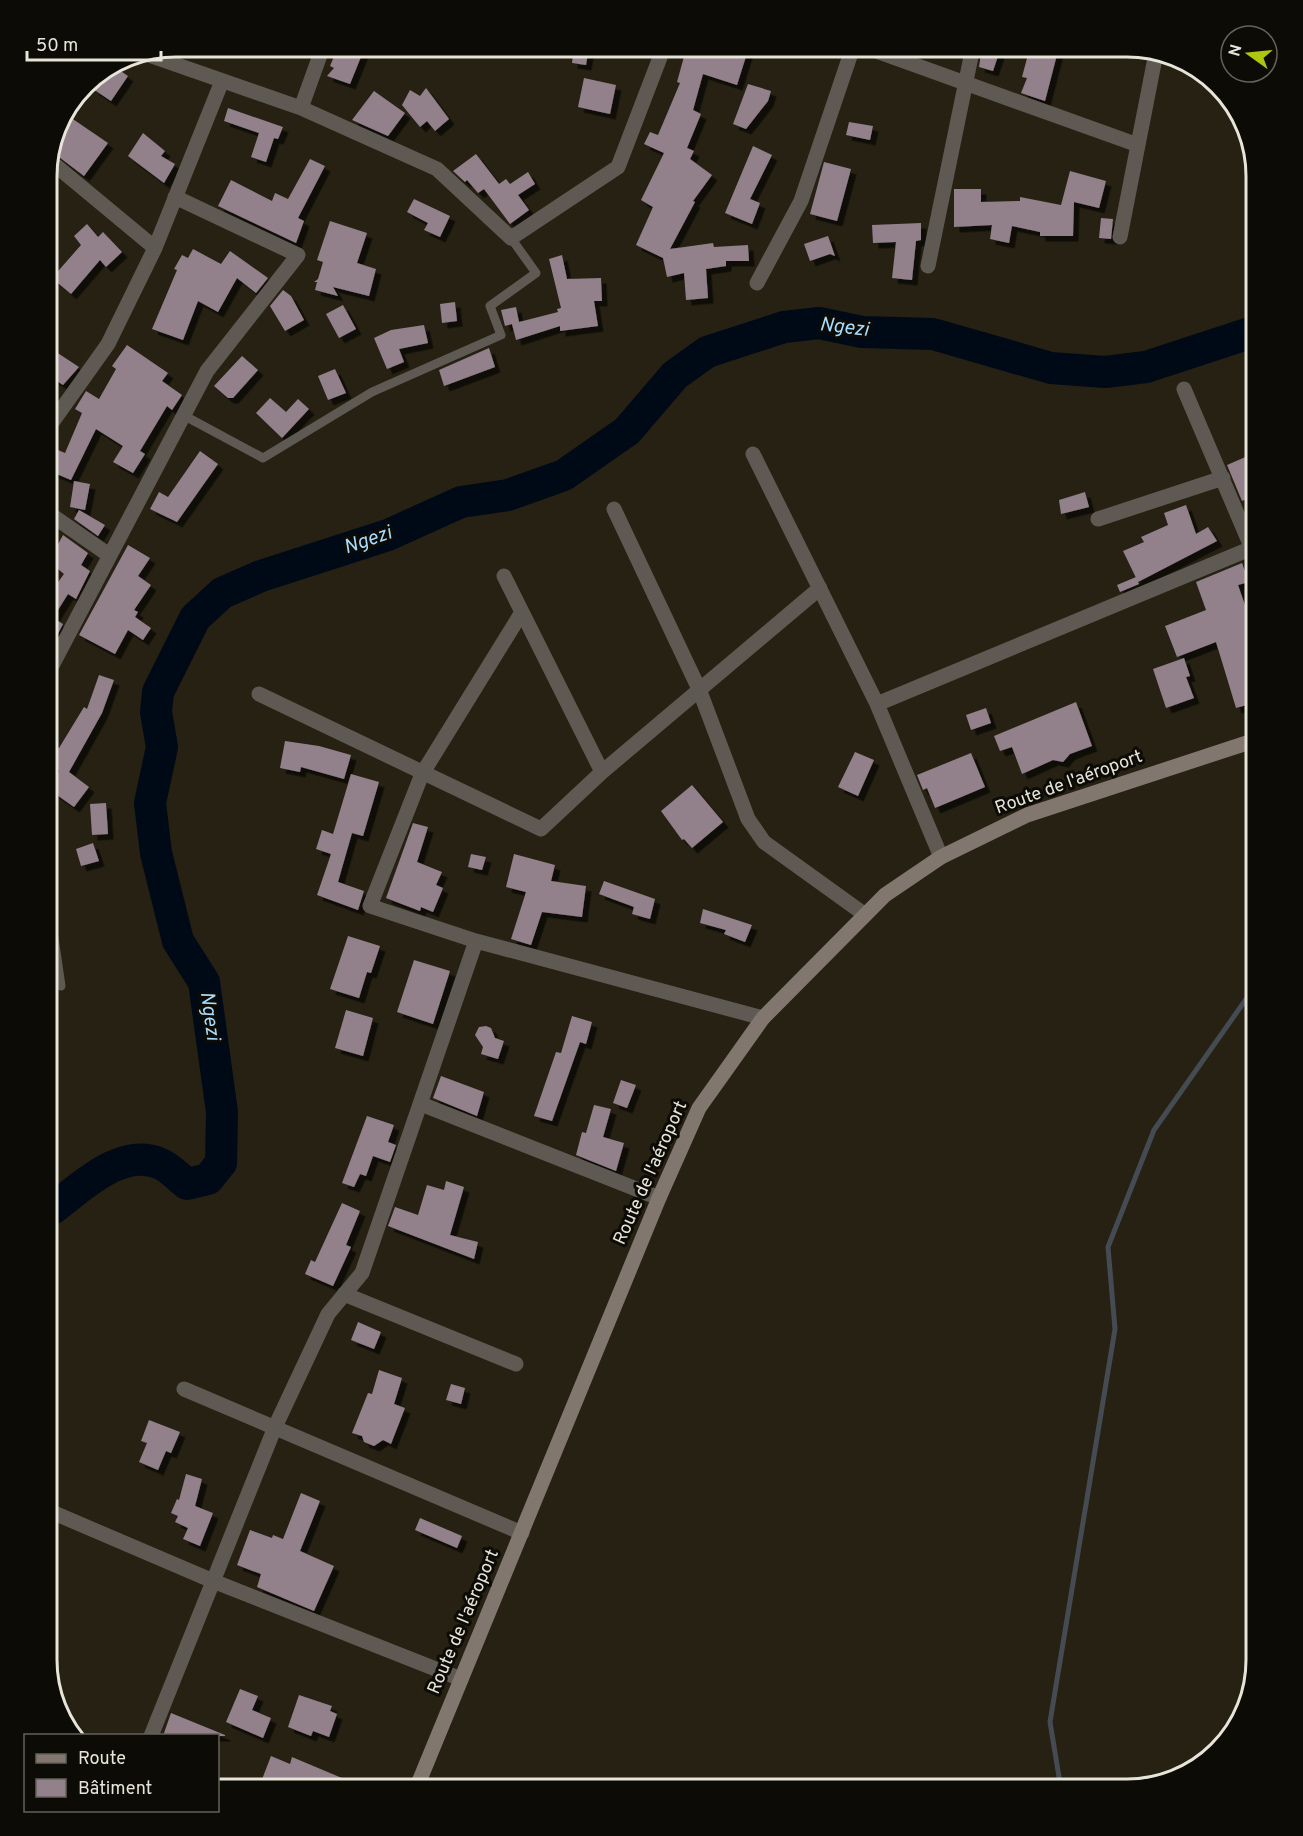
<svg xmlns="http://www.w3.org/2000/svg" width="1303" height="1836" font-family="Overpass,sans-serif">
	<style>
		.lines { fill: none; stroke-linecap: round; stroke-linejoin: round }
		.stream { stroke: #454b52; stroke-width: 5 }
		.river { stroke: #000a17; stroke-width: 32 }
		.building { fill: #92808b; filter: url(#shadow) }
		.lane { stroke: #5f5953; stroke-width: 9 }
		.street { stroke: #5f5953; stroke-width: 15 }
		.secondary { stroke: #81776e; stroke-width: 15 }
		.labels { text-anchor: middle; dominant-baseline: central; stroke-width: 6; stroke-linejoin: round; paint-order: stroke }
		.street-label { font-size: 18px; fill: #e7e4da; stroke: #0d0b05 }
		.water-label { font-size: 20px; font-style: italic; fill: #a7dbff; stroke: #0d0b05 }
		.rim { fill: none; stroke: #e7e4da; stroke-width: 3 }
	</style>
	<defs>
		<filter id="shadow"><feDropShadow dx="5.5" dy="5.5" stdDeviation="0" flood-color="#0009"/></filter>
	</defs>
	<rect width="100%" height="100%" fill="#262112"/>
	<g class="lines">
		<path class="stream" d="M1061 1789 1050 1722 1115 1329 1108 1247 1154 1130 1256 985"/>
		<path class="river" d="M47 1208 52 1209C81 1188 121 1146 161 1164 170 1168 179 1178 187 1184L208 1179 221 1163 222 1112 204 982 178 941 156 853 150 803 162 747 156 712 158 692 195 618 222 593 261 576 388 535 461 502 508 495 564 475 627 431 675 375 707 352 784 327 819 323 862 332 933 334 1051 368 1105 372 1146 367 1256 331"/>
	</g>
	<path class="building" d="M338 47H365L350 84 327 76 334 68 330 66Z
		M574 47H589L586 65 572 63Z
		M702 47H749L737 85 703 74 693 110 701 114 687 148 694 151 690 159 712 175 693 201 695 202 670 249 713 243 714 247 748 245 749 261H726V266L706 269 708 298 686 300 684 273 667 277 663 258 636 245 653 207 641 200 664 153 644 144 650 132 658 135 680 83 677 82 685 53 699 58Z
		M982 47H1001L993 71 979 67Z
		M1030 47H1059L1045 101 1021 93 1027 78 1022 77Z
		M112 65 128 76 111 101 93 89 106 69Z
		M584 78 616 85 610 114 578 107Z
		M748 84 771 91 768 101 746 129 733 124Z
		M426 88 449 119 435 131 427 121 420 127 402 105 410 90 420 96Z
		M374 91 405 113 388 136 352 120Z
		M228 108 283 127 278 139 274 138 266 162 251 157 259 133 224 121Z
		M64 113 108 143 84 176 51 151 62 132 57 129Z
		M849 122 873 126 870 140 846 135Z
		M143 133 165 151 161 156 175 164 164 183 128 156Z
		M753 146 772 155 750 199 760 203 752 224 725 213Z
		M476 154 499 184 506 179 510 184 528 172 535 184 518 195 529 210 510 224 484 189 478 193 467 180 465 182 453 171Z
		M310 159 325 166 298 218 304 221 296 243 218 206 231 180 272 201 275 193 288 199Z
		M824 162 851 169 837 221 810 214Z
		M1070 171 1106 181 1099 208 1074 202 1073 236H1040V232L1012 226 1009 243 990 239 992 225 954 227V189H981V202L1020 201V197L1061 205Z
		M414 199 450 216 440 237 424 230 428 223 407 212Z
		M1101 218 1113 219 1111 239 1099 238Z
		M330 221 367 233 357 263 376 269 369 296 333 287 338 296 315 290 317 282H314L318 279 323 262 317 260Z
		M921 223V240L916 241 912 280 892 278 896 242 873 243 872 225Z
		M87 224 98 237 103 232 122 252 106 267 100 260 71 294 52 278 81 245 74 236Z
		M828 236 835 256 830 254 810 261 804 244Z
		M193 249 221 264 230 251 268 278 256 293 237 278 218 312 198 301 183 340 152 329 177 270 174 269 182 255 188 258Z
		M562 255 567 279 601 278 602 301H594L598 326 560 331V326L516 340 512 324 505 326 501 310 516 307 519 322 558 312 557 309 561 308 549 259Z
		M283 290 291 296 304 320 285 331 270 306Z
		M455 302 457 321 442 323 440 304Z
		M343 305 356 329 339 338 326 314Z
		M424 325 428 343 399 349 404 362 387 369 374 338 391 330Z
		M127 345 168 373 162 381 182 395 172 410 167 406 140 451 145 454 133 473 113 462 123 446 96 429 71 480 47 470V457L51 447 65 453 82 413 75 409 86 391 99 399 116 369 112 366Z
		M47 346 79 367 63 385 47 375Z
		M489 348 495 367 444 386 439 370Z
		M242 356 258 370 233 398H228L214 386Z
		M335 369 346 393 328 400 318 376Z
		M270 398 286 412 298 399 309 409 282 438 256 413Z
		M200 451 218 464 177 522 150 509 159 492 168 497Z
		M1257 452V495L1242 501 1227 465Z
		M74 481 90 484 85 510 70 507Z
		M1085 492 1089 507 1061 514 1059 500Z
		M1186 505 1196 534 1208 527 1217 541 1138 582 1123 551 1144 542 1141 537 1168 525 1164 513Z
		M79 510 105 525 98 536 74 519Z
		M63 535 88 553 81 565 90 571 76 599 68 594 53 618 63 624 47 655V597L64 574 47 560V539L57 546Z
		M128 545 150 558 138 576 151 585 134 610 138 612 135 617 151 628 143 640 128 630 115 654 79 635Z
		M1242 563 1249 582 1238 585 1257 640V702L1236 708 1216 642 1177 657 1165 626 1206 610 1196 582Z
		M1136 577 1139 584 1120 592 1117 585Z
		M1184 658 1190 676 1186 677 1194 698 1166 708 1153 669Z
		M99 675 114 680 102 713 69 772 89 787 74 807 47 788 59 771 47 762V740L59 748 84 707 87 709Z
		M1076 702 1092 746 1070 754 1063 762 1053 760 1022 774 1012 747 1000 751 994 736Z
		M986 708 991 723 971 730 966 715Z
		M285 741 319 746 351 755 344 779 301 767 300 772 280 768Z
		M855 752 874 760 858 796 838 787Z
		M971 753 985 787 935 808 927 788 923 790 917 775Z
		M351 774 379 782 363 836 352 833 338 882 364 891 358 910 317 895 331 854 316 849 322 830 333 834Z
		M692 785 723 822 692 848 684 839 682 840 661 811Z
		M106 803 108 834 92 835 90 804Z
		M413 823 428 827 417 862 442 872 436 885 443 888 433 912 421 907 420 911 386 898Z
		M93 843 99 861 81 866 76 849Z
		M471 854 486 857 482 870 468 867Z
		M514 854 555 865 551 881 586 886 582 917 542 912 531 945 511 939 526 892 506 887Z
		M604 881 655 899 650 919 632 914 634 907 599 894Z
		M703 909 752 925 745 942 724 934 726 930 700 923Z
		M348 936 380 946 371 973 367 972 359 998 330 989Z
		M414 960 450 971 433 1024 397 1012Z
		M346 1010 373 1018 363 1056 335 1048Z
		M572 1016 592 1022 586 1044 580 1042 552 1121 534 1116 556 1052 561 1053Z
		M486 1026 491 1028 495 1038 504 1041 498 1059 481 1054 483 1047 475 1035 479 1027Z
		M441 1076 484 1092 477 1116 433 1098Z
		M621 1080 636 1085 627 1108 613 1103Z
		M594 1105 611 1109 603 1137 624 1143 616 1171 576 1155 582 1132 586 1133Z
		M367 1116 394 1125 388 1142 396 1145 390 1162 373 1156 366 1176 360 1174 354 1187 342 1183Z
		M446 1181 464 1187 450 1235 478 1242 474 1259 388 1226 395 1207 418 1215 427 1185 444 1190Z
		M342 1203 360 1211 346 1245 351 1247 333 1286 305 1274 311 1260 315 1262Z
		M358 1322 381 1332 374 1349 351 1340Z
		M379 1370 402 1378 394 1404 405 1408 391 1444 383 1440 374 1446 364 1442 362 1436 352 1433 368 1393 372 1394Z
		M451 1384 465 1388 461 1404 446 1400Z
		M149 1420 180 1432 171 1453 166 1451 158 1470 139 1462 147 1443 141 1441Z
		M186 1474 202 1479 195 1506 213 1513 200 1546 183 1539 188 1528 175 1522 178 1516 171 1513 177 1499 179 1500Z
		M301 1493 320 1501 300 1551 334 1566 314 1611 257 1587 261 1574 237 1565 250 1530 272 1538 273 1535 283 1539Z
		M420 1518 462 1536 457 1548 415 1530Z
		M240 1689 258 1696 252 1710 271 1718 263 1738 226 1722Z
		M299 1695 332 1706 330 1711 337 1714 329 1737 313 1731 311 1736 288 1727Z
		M171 1713 225 1735V1736H163Z
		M271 1756 290 1764 292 1757 368 1789H280L261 1782Z"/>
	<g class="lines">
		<path class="lane" d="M183 415 263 458 372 392 501 335 490 306 536 273 511 238
			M47 890 61 986"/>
		<path class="street" d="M865 47 1138 145
			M143 53 301 108 437 169 511 238 618 167 664 47
			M301 108 323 47
			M49 160 155 248
			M1120 237 1156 53
			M928 266 973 47
			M757 283 801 201 853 47
			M1184 389 1256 558
			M47 435 51 424 108 344 155 248 222 81
			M753 454 877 704 941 857
			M614 509 699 689 748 819 764 842 864 914
			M47 512 109 555
			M1098 519 1223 478
			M504 576 602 772
			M522 612 422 774 370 906 476 941 763 1018
			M47 675 207 371 298 255 175 197
			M259 694 541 829 602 772 820 588
			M877 704 1252 548
			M421 1104 659 1198
			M344 1294 516 1364
			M184 1389 522 1533
			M47 1510 213 1581 461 1679
			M151 1736 275 1427 328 1314 362 1273 476 941"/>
		<path class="secondary" d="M416 1789 659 1198 699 1108 763 1018 885 895 941 857 1027 815 1256 740"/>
	</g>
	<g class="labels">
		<g class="street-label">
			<text transform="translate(1069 783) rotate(-20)">Route de l'aéroport</text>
			<text transform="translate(651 1173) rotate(-66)">Route de l'aéroport</text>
			<text transform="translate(464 1622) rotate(-67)">Route de l'aéroport</text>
		</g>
		<g class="water-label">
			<text transform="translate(844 328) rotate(7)">Ngezi</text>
			<text transform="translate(368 541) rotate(-19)">Ngezi</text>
			<text transform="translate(209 1016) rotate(82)">Ngezi</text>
		</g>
	</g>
	<path d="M0 0H1303V1836H0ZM176 57H1127A119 119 0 0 1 1246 176V1660A119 119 0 0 1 1127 1779H176A119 119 0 0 1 57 1660V176A119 119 0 0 1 176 57Z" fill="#0d0b05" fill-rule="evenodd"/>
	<path class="rim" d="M176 57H1127A119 119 0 0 1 1246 176V1660A119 119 0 0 1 1127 1779H176A119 119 0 0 1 57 1660V176A119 119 0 0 1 176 57Z"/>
	<rect x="24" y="1734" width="195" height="78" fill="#0d0b05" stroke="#64625a" stroke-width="1.5"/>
	<rect x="36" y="1754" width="30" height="9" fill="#81776e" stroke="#64625a" stroke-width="1.5"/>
	<text x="78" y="1764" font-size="18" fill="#e7e4da">Route</text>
	<rect x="36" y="1779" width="30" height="18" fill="#92808b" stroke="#64625a" stroke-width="1.5"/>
	<text x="78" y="1794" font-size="18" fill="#e7e4da">Bâtiment</text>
	<g transform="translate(1249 54) rotate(285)"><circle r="28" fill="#0d0b05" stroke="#64625a" stroke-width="1.5"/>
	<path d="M0-4.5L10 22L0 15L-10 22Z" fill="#adc60e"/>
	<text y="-9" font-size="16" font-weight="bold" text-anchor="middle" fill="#e7e4da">N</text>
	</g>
	<path d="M27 51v9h134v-9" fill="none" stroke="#e7e4da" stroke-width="3"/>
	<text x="36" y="51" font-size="18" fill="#e7e4da" stroke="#0d0b05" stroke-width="4.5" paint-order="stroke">50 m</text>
</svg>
